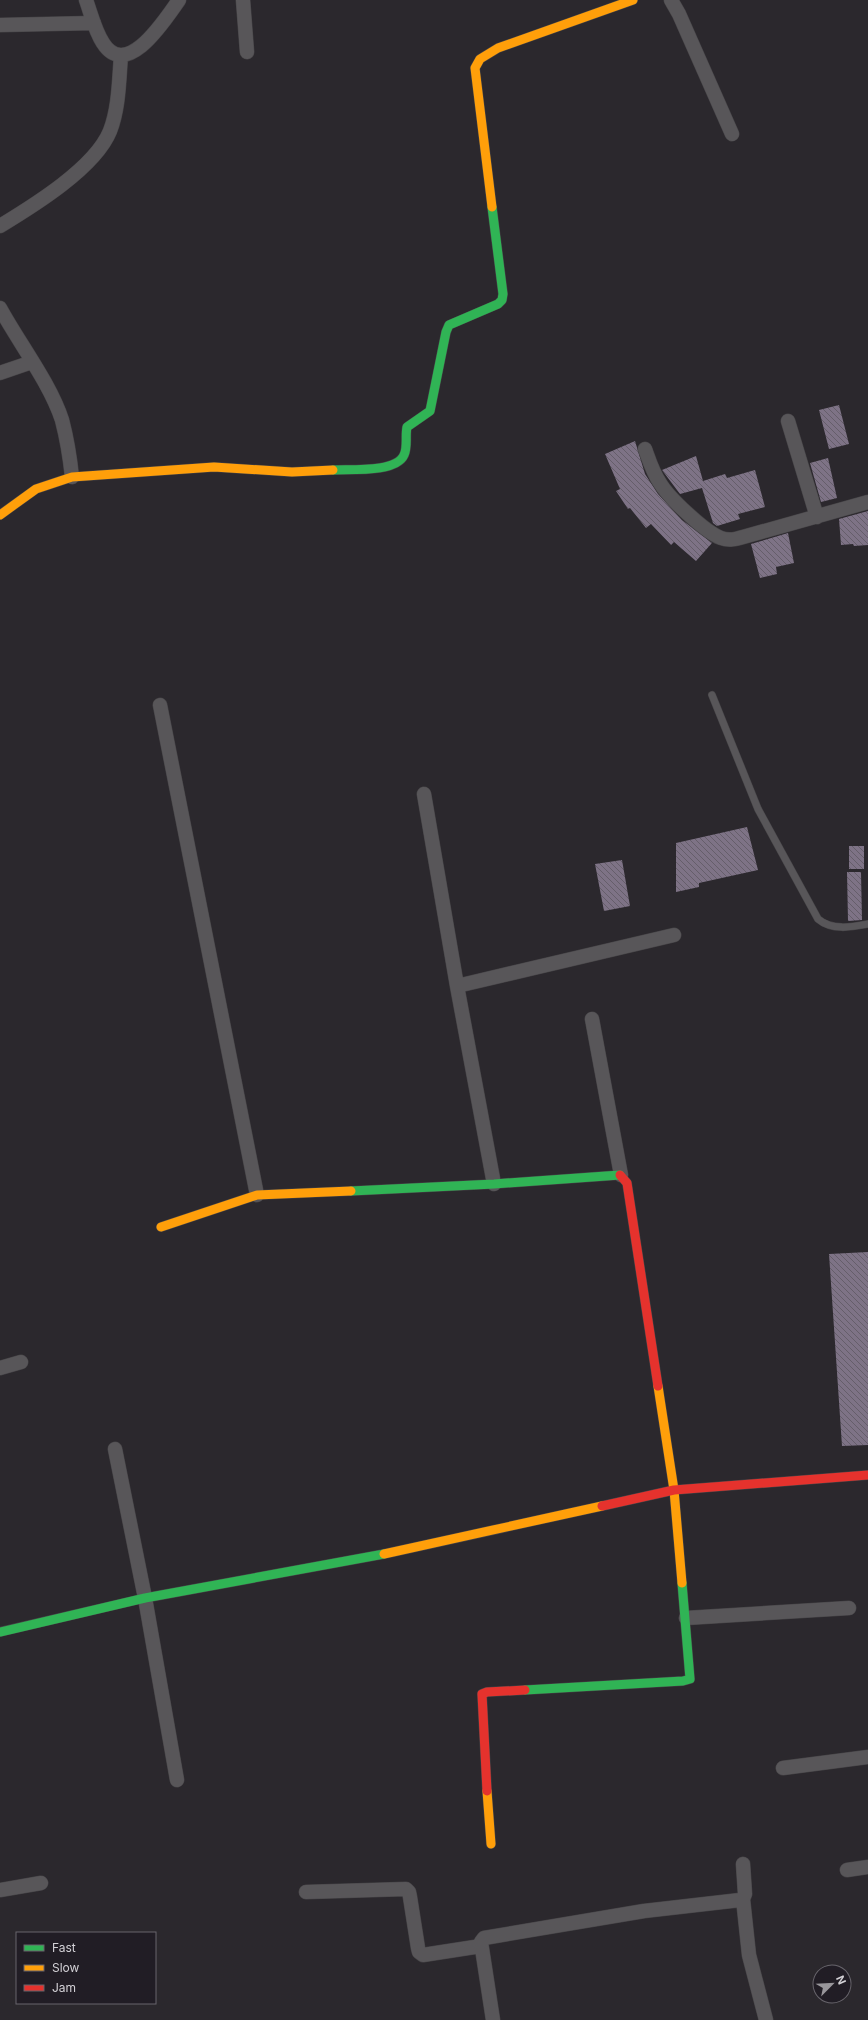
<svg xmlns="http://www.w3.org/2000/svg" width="868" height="2020" font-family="Inter,sans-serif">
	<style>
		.building { fill: url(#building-back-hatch) }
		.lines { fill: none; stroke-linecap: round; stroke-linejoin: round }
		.lane-casing { stroke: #464447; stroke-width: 8 }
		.street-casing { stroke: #464447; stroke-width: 15 }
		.fast-casing { stroke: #464447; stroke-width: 10 }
		.slow-casing { stroke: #464447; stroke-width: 10 }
		.jam-casing { stroke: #464447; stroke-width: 10 }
		.lane { stroke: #585659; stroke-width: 7 }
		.street { stroke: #585659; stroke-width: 14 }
		.fast { stroke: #30b455; stroke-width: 9 }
		.slow { stroke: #ff9f0a; stroke-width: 9 }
		.jam { stroke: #e5322d; stroke-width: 9 }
	</style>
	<defs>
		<pattern id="building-back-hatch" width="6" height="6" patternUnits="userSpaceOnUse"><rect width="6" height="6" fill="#7e7386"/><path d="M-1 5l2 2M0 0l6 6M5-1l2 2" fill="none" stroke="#655e6a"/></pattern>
	</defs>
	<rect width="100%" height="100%" fill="#2b282d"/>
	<path class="building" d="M839 405 849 444 829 449 819 410Z
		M635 441 645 474 658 494 682 520 712 543 696 561 674 542 671 545 651 524 646 528 630 508 628 509 616 491 620 489 605 454Z
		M696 456 703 481 725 474 727 478 755 470 765 507 738 514 740 519 717 526 713 523 702 488 680 494 662 470Z
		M828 458 837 498 821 502 810 463Z
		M868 511V545L854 546 853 544 841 545 839 519Z
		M788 533 794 563 776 567 777 574 760 578 751 544Z
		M747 827 758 870 699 883V887L676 892V843Z
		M849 846H864V869H849Z
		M622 860 630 906 604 911 595 864Z
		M847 872H861L862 920 848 921Z
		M868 1252V1445L842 1446 829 1254Z"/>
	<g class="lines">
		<g class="lane-casing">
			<path id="lane" d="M712 695 758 809 818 919C832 931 852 927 868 924"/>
		</g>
		<g class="street-casing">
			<path id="street" d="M86 0C91 14 95 31 103 43 127 81 166 18 179 0
				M243 0 247 52
				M671 0 679 14 732 134
				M0 25 94 23
				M0 226C33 206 95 168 110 131 119 108 119 80 121 55
				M0 308C19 343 50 383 62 420 67 439 70 458 72 477
				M0 373 32 362
				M788 421 817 517
				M645 449C649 460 653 473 660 483 669 498 705 532 721 538 729 541 736 539 743 537L868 502
				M160 705 257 1195
				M424 794 457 986
				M592 1019 621 1175
				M494 1184 457 986 674 935
				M0 1368 21 1362
				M115 1449 145 1598 177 1780
				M686 1618 849 1608
				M783 1768 868 1757
				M847 1870 868 1867
				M0 1890 41 1883
				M306 1892 406 1889 409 1892 410 1897 418 1948 419 1952 423 1955 481 1946
				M743 1899 749 1955 766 2020
				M493 2020 481 1942 484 1938 644 1911 740 1900 743 1899 745 1894 743 1864"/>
		</g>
		<g class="fast-casing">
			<path id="fast" d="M333 470C350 469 396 473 404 455 408 447 405 436 407 427L430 411 446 332 449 325 498 304 502 300 503 294 492 207
				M351 1191 494 1184 620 1175
				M0 1632 145 1598 384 1554
				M525 1690 683 1681 690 1679 682 1583"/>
		</g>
		<g class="slow-casing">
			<path id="slow" d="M492 207 475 68 480 59 498 48 633 0
				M0 515 36 489 72 477 214 467 292 472 333 470
				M161 1227 257 1195 351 1191
				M658 1386 674 1490 682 1583
				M384 1554 602 1506
				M487 1791 491 1844"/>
		</g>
		<g class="jam-casing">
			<path id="jam" d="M620 1175 627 1183 658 1386
				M602 1506 674 1490 868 1475
				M487 1791 482 1694 487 1692 525 1690"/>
		</g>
		<use href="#lane" class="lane"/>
		<use href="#street" class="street"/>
		<use href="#fast" class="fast"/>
		<use href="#slow" class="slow"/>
		<use href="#jam" class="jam"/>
	</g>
	<rect x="16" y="1932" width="140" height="72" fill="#211d25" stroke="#68656c"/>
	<rect x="24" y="1945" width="20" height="6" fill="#30b455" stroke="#68656c"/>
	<text x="52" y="1952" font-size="12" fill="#d3d1d6">Fast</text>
	<rect x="24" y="1965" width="20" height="6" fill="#ff9f0a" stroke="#68656c"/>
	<text x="52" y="1972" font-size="12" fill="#d3d1d6">Slow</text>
	<rect x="24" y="1985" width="20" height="6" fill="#e5322d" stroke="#68656c"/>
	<text x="52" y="1992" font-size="12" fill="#d3d1d6">Jam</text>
	<g transform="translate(832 1984) rotate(66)"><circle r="19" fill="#211d25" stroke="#68656c"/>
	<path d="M0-3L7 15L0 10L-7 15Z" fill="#98969b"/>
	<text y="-6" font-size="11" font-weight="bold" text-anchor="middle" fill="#d3d1d6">N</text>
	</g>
</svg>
